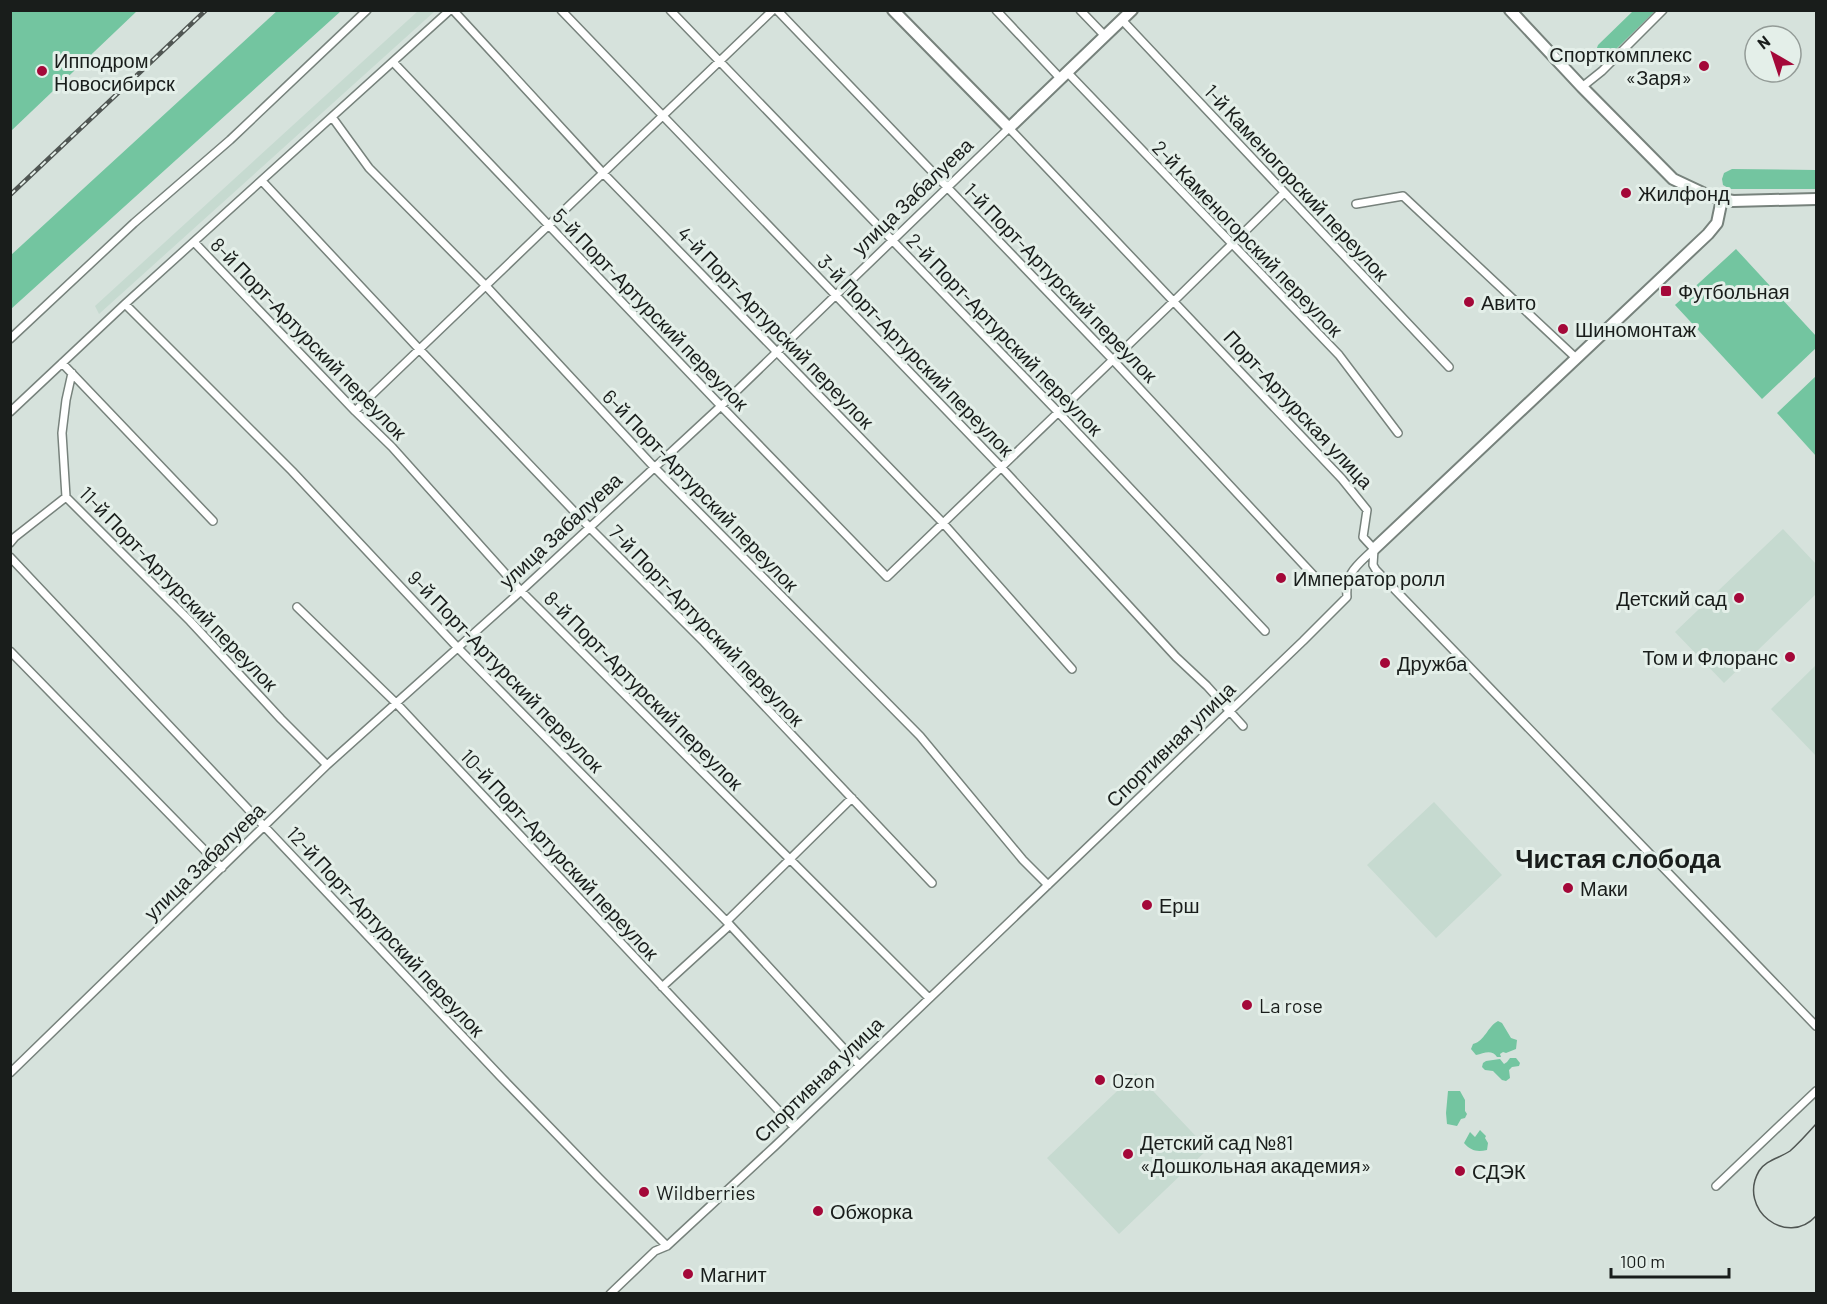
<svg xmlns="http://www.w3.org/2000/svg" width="1827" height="1304" font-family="Barlow,sans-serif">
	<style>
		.built { fill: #c6dad0 }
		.green { fill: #73c5a0 }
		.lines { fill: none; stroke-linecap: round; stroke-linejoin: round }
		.street-casing { stroke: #77827c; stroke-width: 10 }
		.secondary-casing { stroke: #77827c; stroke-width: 14 }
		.street { stroke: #fff; stroke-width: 7 }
		.secondary { stroke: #fff; stroke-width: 10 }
		.tram { stroke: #505653; stroke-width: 1.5 }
		.rail-casing { stroke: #505653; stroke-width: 4.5 }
		.rail { stroke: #e4efe9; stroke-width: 2; stroke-dasharray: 7; stroke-linecap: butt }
		.poi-dot { fill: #a40839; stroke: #e4efe9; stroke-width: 2 }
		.labels { text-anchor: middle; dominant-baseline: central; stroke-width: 6; stroke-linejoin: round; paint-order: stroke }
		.poi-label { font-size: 20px; fill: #191d1b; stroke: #e4efe9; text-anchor: start }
		.street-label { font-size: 20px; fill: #191d1b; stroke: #e4efe9 }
		.district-label { font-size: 26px; font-weight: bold; fill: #191d1b; stroke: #e4efe9 }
	</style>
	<rect width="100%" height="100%" fill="#d6e2dc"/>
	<path class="built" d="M418 11H435L99 314 95 306Z
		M1783 529 1816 564V594L1724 683 1675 632Z
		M1816 665V756L1771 709Z
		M1434 802 1502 875 1436 938 1367 865Z
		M1136 1073 1208 1149 1119 1234 1047 1158Z"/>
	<path class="green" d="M11 10H137V11L11 131Z
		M278 10 341 11 11 309V255Z
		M1633 11H1655L1608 57 1601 61 1594 56 1598 45Z
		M1732 169 1816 170V189H1730L1723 185 1722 179 1724 173Z
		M1736 249 1816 336V348L1762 399 1675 305Z
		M1816 376V456L1777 413Z
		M1498 1021 1502 1023 1511 1038 1517 1040 1516 1049 1506 1053 1503 1052 1500 1054 1501 1057H1497C1492 1049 1484 1053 1476 1055L1471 1049 1473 1044C1485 1041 1487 1027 1498 1021Z
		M1510 1058H1516L1520 1063 1519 1066 1512 1067 1509 1070 1510 1078 1506 1081 1502 1080 1493 1071 1485 1070 1482 1067 1483 1063 1486 1061 1500 1059 1504 1064 1507 1062Z
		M1448 1091H1460L1465 1100V1111L1467 1114 1465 1118 1461 1119 1457 1126 1447 1124 1446 1113Z
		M1480 1130 1486 1136 1485 1138 1488 1143 1487 1150C1477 1152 1471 1151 1464 1143L1470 1132 1475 1137Z"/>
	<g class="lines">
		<g class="street-casing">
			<path id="street" d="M453 10 603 173 943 523 1072 669
				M561 10 1001 467 1176 657 1207 686 1243 726
				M670 10 1058 412 1265 631
				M777 10 1113 360 1317 579
				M996 10 1060 78
				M1080 10 1105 36
				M1122 20 1449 367
				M393 62 721 406 887 577 1174 301 1284 193
				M1067 72 1339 355 1398 433
				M1582 87 1602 71 1663 10
				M332 117 369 168 486 286 654 467 920 736 1023 860 1048 885
				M262 181 420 350 590 528 704 642 932 883
				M1356 204 1403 196 1576 358
				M194 242 355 411 392 447 521 591 929 998
				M125 304 292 471 458 648 730 925 859 1065
				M10 339 134 223 230 140 367 10
				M62 363 213 521
				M72 373 66 400 62 433 66 497 190 621 281 719 327 765
				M355 411 773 10
				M10 412 125 304 450 10
				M10 543 15 537 66 497
				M1374 549 1373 565 1376 570 1816 1026
				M10 557 501 1077 599 1178 667 1246
				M297 607 397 704 794 1127
				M10 651 222 868
				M727 921 852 798
				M662 987 730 925
				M10 1073 327 765 521 591 721 406 1009 128 1342 479 1367 510 1363 537 1374 549
				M1716 1186 1816 1091
				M610 1294 655 1251 667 1246 775 1146 1303 641 1347 597C1345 572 1358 565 1374 549"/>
		</g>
		<g class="secondary-casing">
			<path id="secondary" d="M893 10 1009 128 1132 10
				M1510 10 1582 87 1673 179 1705 194 1722 199 1733 201 1816 199
				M1374 549 1708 234 1717 223 1722 199"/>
		</g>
		<use href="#street" class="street"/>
		<use href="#secondary" class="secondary"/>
		<path class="tram" d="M1816 1124C1808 1133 1799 1143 1790 1151 1780 1158 1766 1160 1759 1171 1737 1209 1787 1248 1816 1216"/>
		<g class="rail-casing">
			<path id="rail" d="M10 195 206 10"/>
		</g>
		<use href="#rail" class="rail"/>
	</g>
	<g class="poi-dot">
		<circle cx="1704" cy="66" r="6"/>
		<circle cx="42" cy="71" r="6"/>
		<circle cx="1626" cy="193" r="6"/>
		<rect x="1660" y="285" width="12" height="12" rx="3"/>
		<circle cx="1469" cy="302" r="6"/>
		<circle cx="1563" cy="329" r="6"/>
		<circle cx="1281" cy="578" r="6"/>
		<circle cx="1739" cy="598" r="6"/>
		<circle cx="1790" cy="657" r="6"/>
		<circle cx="1385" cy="663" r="6"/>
		<circle cx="1568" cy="888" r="6"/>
		<circle cx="1147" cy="905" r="6"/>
		<circle cx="1247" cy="1005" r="6"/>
		<circle cx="1100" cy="1080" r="6"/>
		<circle cx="1128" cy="1154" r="6"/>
		<circle cx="1460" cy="1171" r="6"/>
		<circle cx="644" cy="1192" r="6"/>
		<circle cx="818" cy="1211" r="6"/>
		<circle cx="688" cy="1274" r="6"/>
	</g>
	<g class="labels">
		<g class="poi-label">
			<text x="1692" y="54" text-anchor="end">Спорткомплекс<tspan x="1692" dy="23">«Заря»</tspan></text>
			<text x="54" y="60">Ипподром<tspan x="54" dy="23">Новосибирск</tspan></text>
			<text x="1638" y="193">Жилфонд</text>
			<text x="1678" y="291">Футбольная</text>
			<text x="1481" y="302">Авито</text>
			<text x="1575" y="329">Шиномонтаж</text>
			<text x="1293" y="578">Император ролл</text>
			<text x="1727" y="598" text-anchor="end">Детский сад</text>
			<text x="1778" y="657" text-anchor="end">Том и Флоранс</text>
			<text x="1397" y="663">Дружба</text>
			<text x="1580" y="888">Маки</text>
			<text x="1159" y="905">Ерш</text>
			<text x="1259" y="1005">La rose</text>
			<text x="1112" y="1080">Ozon</text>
			<text x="1140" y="1142">Детский сад №81<tspan x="1140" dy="23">«Дошкольная академия»</tspan></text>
			<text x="1472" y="1171">СДЭК</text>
			<text x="656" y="1192">Wildberries</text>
			<text x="830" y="1211">Обжорка</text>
			<text x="700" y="1274">Магнит</text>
		</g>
		<g class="street-label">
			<text transform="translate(1297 182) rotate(47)">1-й Каменогорский переулок</text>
			<text transform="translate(912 196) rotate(-44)">улица Забалуева</text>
			<text transform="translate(1248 238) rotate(46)">2-й Каменогорский переулок</text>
			<text transform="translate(1061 282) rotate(46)">1-й Порт-Артурский переулок</text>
			<text transform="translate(651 309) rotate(46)">5-й Порт-Артурский переулок</text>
			<text transform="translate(776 327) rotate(46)">4-й Порт-Артурский переулок</text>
			<text transform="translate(1005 334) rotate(46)">2-й Порт-Артурский переулок</text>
			<text transform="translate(309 338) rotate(46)">8-й Порт-Артурский переулок</text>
			<text transform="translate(916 355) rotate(46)">3-й Порт-Артурский переулок</text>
			<text transform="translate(1299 409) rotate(47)">Порт-Артурская улица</text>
			<text transform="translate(701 490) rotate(46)">6-й Порт-Артурский переулок</text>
			<text transform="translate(560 530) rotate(-43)">улица Забалуева</text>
			<text transform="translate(179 588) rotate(46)">11-й Порт-Артурский переулок</text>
			<text transform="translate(707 625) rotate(46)">7-й Порт-Артурский переулок</text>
			<text transform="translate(506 671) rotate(46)">9-й Порт-Артурский переулок</text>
			<text transform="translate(644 690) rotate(45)">8-й Порт-Артурский переулок</text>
			<text transform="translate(1170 744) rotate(-44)">Спортивная улица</text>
			<text transform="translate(560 854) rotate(47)">10-й Порт-Артурский переулок</text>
			<text transform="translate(204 861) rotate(-44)">улица Забалуева</text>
			<text transform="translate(386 931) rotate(47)">12-й Порт-Артурский переулок</text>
			<text transform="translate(818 1079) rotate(-44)">Спортивная улица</text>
		</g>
		<g class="district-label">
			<text x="1618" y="857">Чистая слобода</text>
		</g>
	</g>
	<rect width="1827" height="1304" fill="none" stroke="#191d1b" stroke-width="24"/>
	<g transform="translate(1773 54) rotate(321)"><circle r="28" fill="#e4efe9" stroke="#939b97" stroke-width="1.5"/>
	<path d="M0-4.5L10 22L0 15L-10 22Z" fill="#a40839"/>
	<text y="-9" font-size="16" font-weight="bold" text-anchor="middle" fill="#191d1b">N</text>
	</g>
	<path d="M1611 1268v9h118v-9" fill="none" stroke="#191d1b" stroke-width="3"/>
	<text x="1620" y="1268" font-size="18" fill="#191d1b" stroke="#e4efe9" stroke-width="4.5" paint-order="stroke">100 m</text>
</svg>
